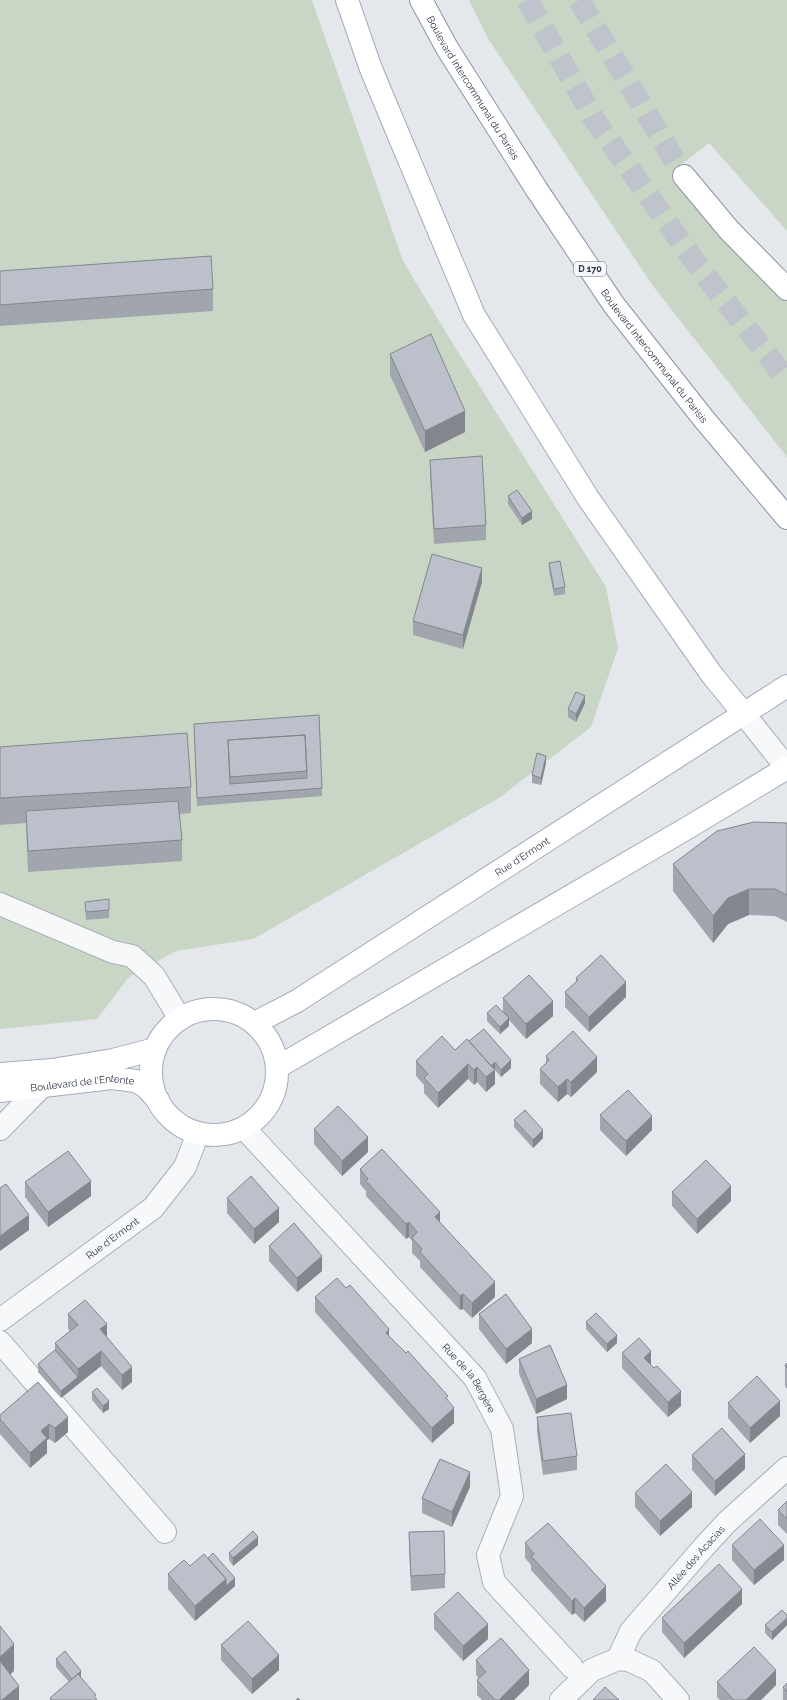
<svg xmlns="http://www.w3.org/2000/svg" width="787" height="1700" font-family="Raleway,sans-serif">
	<style>
		.green { fill: #c9d6c5 }
		.lines { fill: none; stroke-linecap: round; stroke-linejoin: round }
		.highway-tunnel { stroke: #bfc3cb; stroke-width: 22; stroke-dasharray: 22 11; stroke-linecap: butt }
		.minor-casing { stroke: #a9aeb7; stroke-width: 24 }
		.major-casing { stroke: #a3abb8; stroke-width: 24 }
		.highway-casing { stroke: #8b94a3; stroke-width: 24 }
		.minor { stroke: #f7f8fa; stroke-width: 22 }
		.major { stroke: #fff; stroke-width: 22 }
		.highway { stroke: #fff; stroke-width: 22 }
		.wall { fill: #a1a5ae }
		.shaded-wall { fill: #83868d }
		.building { fill: #bbc0ca; stroke: #83868d; fill-rule: evenodd }
		.labels { text-anchor: middle; dominant-baseline: central; stroke-width: 3.5; stroke-linejoin: round; paint-order: stroke }
		.shield { fill: #f4f6f9; stroke: #676e7b; stroke-width: 1 }
		.shield-label { font-size: 9px; font-weight: bold; fill: #2b3445 }
		.street-label { font-size: 10px; fill: #2b3445; stroke: #f4f6f9 }
	</style>
	<rect width="100%" height="100%" fill="#e4e7ec"/>
	<path class="green" d="M0 0H312L403 261 450 339 606 587 618 648 591 727 499 798 253 939 176 951 129 977 97 1019 0 1029Z
		M469 0H787V231L709 143 677 168 774 291 787 302V457L653 286 489 40Z"/>
	<g class="lines">
		<path class="highway-tunnel" d="M527 0 594 119 698 266 787 380
			M579 0 684 176"/>
		<g class="minor-casing">
			<g id="minor">
				<path d="M744 714 787 768"/>
				<path d="M0 904 113 952 132 956 154 976 180 1019"/>
				<path id="s1" d="M244 1128 475 1378 502 1429 512 1496 488 1555 494 1582 572 1667"/>
				<path d="M0 1129 42 1086"/>
				<path id="s2" d="M0 1320 153 1208 185 1167 198 1133"/>
				<path d="M0 1342 165 1532"/>
				<path id="s3" d="M618 1659 631 1631 703 1548 727 1522 787 1468"/>
				<path d="M561 1700 592 1670 618 1659 629 1660 652 1671 678 1700"/>
			</g>
		</g>
		<g class="major-casing">
			<g id="major">
				<path d="M347 0 371 69 474 315 588 498 712 675 744 714"/>
				<circle cx="214" cy="1072" r="63"/>
				<path id="s4" d="M255 1023 297 1001 787 686"/>
				<path d="M278 1067 689 827 787 768"/>
				<path d="M0 1074 52 1070 113 1060 155 1049"/>
				<path id="s5" d="M0 1091 112 1078 136 1081 146 1087 158 1100"/>
			</g>
		</g>
		<g class="highway-casing">
			<g id="highway">
				<path id="s6" d="M421 0 447 48 537 190 614 305 703 418 787 518"/>
				<path d="M684 176 729 230 787 289"/>
			</g>
		</g>
		<use href="#minor" class="minor"/>
		<use href="#major" class="major"/>
		<use href="#highway" class="highway"/>
	</g>
	<path class="wall" d="M0 271 213 289V311L0 326Z
		M390 354 465 432 425 452 390 375Z
		M430 460 486 525V540L434 544 430 475Z
		M508 496 532 519 522 525 508 504Z
		M549 563 565 587V594L554 596 549 570Z
		M482 582 463 649 413 635V621Z
		M585 703 576 722 568 717V709Z
		M319 715 322 796 197 806 194 732Z
		M0 747 191 787V813L179 814 182 840V861L28 872 26 823 0 825Z
		M546 763 541 785 532 783V775Z
		M787 823V922L775 916 749 915 728 924 713 943 673 891V864Z
		M85 902 109 910V918L86 920Z
		M576 978 626 997 589 1032 565 1007V992L576 982Z
		M503 998 553 1016 526 1039 509 1020V1026L500 1034 487 1021V1013L503 1011Z
		M469 1041 511 1068 501 1077 495 1070V1084L486 1092 477 1082 474 1085 468 1079 438 1108 424 1093V1085L416 1076V1061L455 1050Z
		M546 1056 597 1072 571 1097 567 1094 558 1102 540 1084V1069L546 1063Z
		M600 1115 652 1130 626 1156 600 1130Z
		M514 1120 543 1138 533 1148 514 1127Z
		M314 1129 368 1152 342 1176 314 1144Z
		M360 1169 440 1222 495 1297 472 1318 463 1309 460 1310 420 1267V1261L412 1253V1241L409 1237 406 1239 366 1196V1191L360 1184Z
		M25 1182 91 1196 48 1227 25 1197Z
		M672 1192 731 1201 697 1234 672 1206Z
		M227 1198 279 1222 254 1244 227 1213Z
		M269 1246 322 1271 297 1292 269 1261Z
		M346 1288 448 1401 454 1423 432 1443 315 1312V1297Z
		M68 1314 107 1337 132 1382 122 1390 101 1366 61 1398 38 1372V1364L55 1350V1343L70 1331 68 1329Z
		M479 1314 532 1343 506 1364 479 1329Z
		M586 1322 617 1343 607 1352 586 1329Z
		M622 1353 651 1366 681 1406 668 1417 622 1368Z
		M519 1359 567 1399 536 1414 519 1374Z
		M787 1363V1389L785 1386V1365Z
		M38 1382 68 1432 55 1443 49 1439 47 1440V1453L30 1468 0 1434V1415Z
		M92 1392 109 1409 103 1413 92 1400Z
		M728 1403 780 1416 750 1443 728 1418Z
		M537 1417 577 1456V1470L543 1475 537 1432Z
		M692 1455 745 1469 715 1496 692 1470Z
		M470 1487 452 1527 422 1513V1498Z
		M635 1493 692 1507 660 1536 635 1507Z
		M787 1501V1534L778 1525V1510Z
		M409 1532 445 1574V1588L411 1591 409 1547Z
		M525 1543 606 1601 584 1622 575 1613 572 1615 531 1570V1565L525 1558Z
		M258 1545 233 1566 229 1560V1553Z
		M732 1545 784 1560 754 1585 732 1560Z
		M190 1566 235 1586 195 1621 168 1589V1574Z
		M742 1604 684 1658 662 1632V1618Z
		M434 1614 488 1639 463 1661 434 1629Z
		M787 1615V1625L772 1640 765 1633V1625Z
		M221 1645 279 1670 252 1694 221 1660Z
		M56 1659 81 1678 97 1700H50V1698L69 1682 56 1667Z
		M476 1660 529 1685 514 1700H482L477 1695V1680L479 1679 476 1675Z
		M717 1682 776 1685 761 1700H720L717 1697Z
		M787 1683V1700H783V1687Z"/>
	<path class="shaded-wall" d="M465 411V432L425 452V431Z
		M532 511V519L522 525V518Z
		M482 568V582L463 649V635Z
		M585 696V703L576 722V714Z
		M546 756V763L541 785V778Z
		M749 889V915L728 924 713 943V916L728 898Z
		M626 982V997L589 1032V1017Z
		M553 1001V1016L526 1039V1024Z
		M509 1018V1026L500 1034V1027Z
		M597 1057V1072L571 1097V1082Z
		M511 1060V1068L501 1077V1070Z
		M495 1062V1084L486 1092V1077L487 1069Z
		M468 1064V1079L438 1108V1093Z
		M477 1067V1082L474 1085V1070Z
		M567 1079V1094L558 1102V1087Z
		M652 1116V1130L626 1156V1141Z
		M543 1130V1138L533 1148V1140Z
		M368 1137V1152L342 1176V1161Z
		M91 1181V1196L48 1227V1212Z
		M731 1186V1201L697 1234V1219Z
		M279 1208V1222L254 1244V1229Z
		M440 1212V1227L435 1217Z
		M29 1215V1230L0 1251V1236Z
		M409 1222V1237L406 1239V1224Z
		M322 1256V1271L297 1292V1278Z
		M495 1282V1297L472 1318V1303Z
		M463 1294V1309L460 1310V1296Z
		M107 1324V1338L100 1329Z
		M389 1329V1344L386 1333Z
		M532 1329V1343L506 1364V1349Z
		M617 1335V1343L607 1352V1344Z
		M101 1351V1366L61 1398V1391L78 1377V1369Z
		M651 1351V1366L644 1358Z
		M132 1367V1382L122 1390V1375Z
		M567 1385V1399L536 1414V1399Z
		M681 1391V1406L668 1417V1402Z
		M109 1401V1409L103 1413V1406Z
		M780 1401V1416L750 1443V1428Z
		M454 1408V1423L432 1443V1428Z
		M68 1417V1432L55 1443V1428Z
		M49 1424V1439L47 1440V1453L30 1468V1453L41 1431Z
		M745 1454V1469L715 1496V1481Z
		M470 1472V1487L452 1527V1512Z
		M692 1492V1507L660 1536V1521Z
		M258 1537V1545L233 1566V1558Z
		M784 1545V1560L754 1585V1570Z
		M235 1578V1586L195 1621V1606L226 1579Z
		M606 1586V1601L584 1622V1608Z
		M742 1589V1604L684 1658V1643Z
		M575 1598V1613L572 1615V1601Z
		M787 1618V1625L772 1640V1632Z
		M488 1624V1639L463 1661V1646Z
		M14 1644V1671L0 1684V1657Z
		M279 1655V1670L252 1694V1679Z
		M529 1670V1685L514 1700H499Z
		M776 1670V1685L761 1700H746Z
		M81 1671V1678L72 1679Z
		M19 1686V1700H2Z"/>
	<path class="building" d="M211 256 213 289 0 305V271Z
		M431 334 465 411 425 431 390 354Z
		M482 456 486 525 434 529 430 460Z
		M517 490 532 511 522 518 508 496Z
		M432 554 482 568 463 635 413 621Z
		M560 561 565 587 554 589 549 563Z
		M576 692 585 696 576 714 568 709Z
		M319 715 322 788 197 798 194 724ZM305 735 307 778 230 784 228 740Z
		M187 733 191 787 0 798V747Z
		M305 735 307 771 230 777 228 740Z
		M537 753 546 756 541 778 532 775Z
		M178 801 182 840 28 851 26 811Z
		M754 822 787 823V895L775 889H749L728 898 713 916 673 864 717 831Z
		M109 899V910L86 912 85 902Z
		M601 955 626 982 589 1017 565 992 578 980 576 978Z
		M529 975 553 1001 526 1024 503 998Z
		M496 1005 509 1018 500 1027 487 1013Z
		M484 1029 511 1060 501 1070 495 1062 491 1066 469 1041Z
		M573 1031 597 1057 571 1082 567 1079 558 1087 540 1069 549 1060 546 1056Z
		M442 1036 455 1050 467 1039 495 1070 486 1077 477 1067 474 1070 468 1064 438 1093 424 1078 428 1074 416 1061Z
		M628 1090 652 1116 626 1141 600 1115Z
		M338 1106 368 1137 342 1161 314 1129Z
		M525 1110 543 1130 533 1140 514 1120Z
		M382 1149 440 1212 435 1217 495 1282 472 1303 463 1294 460 1296 420 1252 422 1249 412 1238 417 1232 409 1222 406 1224 366 1181 368 1179 360 1169Z
		M68 1151 91 1181 48 1212 25 1182Z
		M706 1160 731 1186 697 1219 672 1192Z
		M251 1176 279 1208 254 1229 227 1198Z
		M6 1184 29 1215 0 1236V1188Z
		M294 1223 322 1256 297 1278 269 1246Z
		M337 1278 346 1288 350 1285 389 1329 386 1333 406 1353 408 1351 448 1396 446 1398 454 1408 432 1428 315 1297Z
		M506 1294 532 1329 506 1349 479 1314Z
		M85 1300 107 1324 100 1329 132 1367 122 1375 101 1351 78 1369 55 1343 78 1325 68 1314Z
		M596 1313 617 1335 607 1344 586 1322Z
		M639 1338 651 1351 644 1358 654 1368 657 1366 681 1391 668 1402 622 1353Z
		M550 1345 567 1385 536 1399 519 1359Z
		M55 1350 78 1377 61 1391 38 1364Z
		M787 1363V1368L785 1365Z
		M757 1376 780 1401 750 1428 728 1403Z
		M38 1382 68 1417 55 1428 49 1424 41 1431 47 1438 30 1453 0 1419V1415Z
		M97 1388 109 1401 103 1406 92 1392Z
		M571 1413 577 1456 543 1461 537 1417Z
		M722 1428 745 1454 715 1481 692 1455Z
		M440 1459 470 1472 452 1512 422 1498Z
		M666 1464 692 1492 660 1521 635 1493Z
		M787 1501V1519L778 1510Z
		M760 1519 784 1545 754 1570 732 1545Z
		M548 1523 606 1586 584 1608 575 1598 572 1601 551 1578 531 1556 534 1554 525 1543Z
		M253 1531 258 1537 233 1558 229 1553Z
		M444 1531 445 1574 411 1576 409 1532Z
		M213 1553 235 1578 226 1586V1579L208 1558Z
		M204 1554 226 1579 195 1606 168 1574 184 1560 190 1566Z
		M719 1564 742 1589 684 1643 662 1618Z
		M458 1592 488 1624 463 1646 434 1614Z
		M782 1610 787 1615V1618L772 1632 765 1625Z
		M248 1621 279 1655 252 1679 221 1645Z
		M0 1626 14 1644 0 1657Z
		M501 1638 529 1670 499 1700H495L477 1680 486 1672 476 1660Z
		M754 1647 776 1670 746 1700H734L717 1682Z
		M65 1651 81 1671 72 1679 56 1659Z
		M0 1661 19 1686 2 1700H0Z
		M78 1674 96 1695 94 1696 97 1700H52L50 1698Z
		M787 1683V1692L783 1687Z
		M605 1687 619 1700H593Z
		M298 1698 300 1700H296Z"/>
	<g class="labels">
		<rect class="shield" x="574" y="262" width="32" height="14" rx="3"/>
		<g class="shield-label">
			<text x="590" y="269">D 170</text>
		</g>
		<g class="street-label">
			<text stroke="none"><textPath href="#s6" startOffset="102">Boulevard Intercommunal du Parisis</textPath></text>
			<text stroke="none"><textPath href="#s6" startOffset="426">Boulevard Intercommunal du Parisis</textPath></text>
			<text stroke="none"><textPath href="#s4" startOffset="315">Rue d'Ermont</textPath></text>
			<text stroke="none"><textPath href="#s5" startOffset="83">Boulevard de l'Entente</textPath></text>
			<text stroke="none"><textPath href="#s2" startOffset="139">Rue d'Ermont</textPath></text>
			<text stroke="none"><textPath href="#s1" startOffset="337">Rue de la Bergère</textPath></text>
			<text stroke="none"><textPath href="#s3" startOffset="129">Allée des Acacias</textPath></text>
		</g>
	</g>
</svg>
